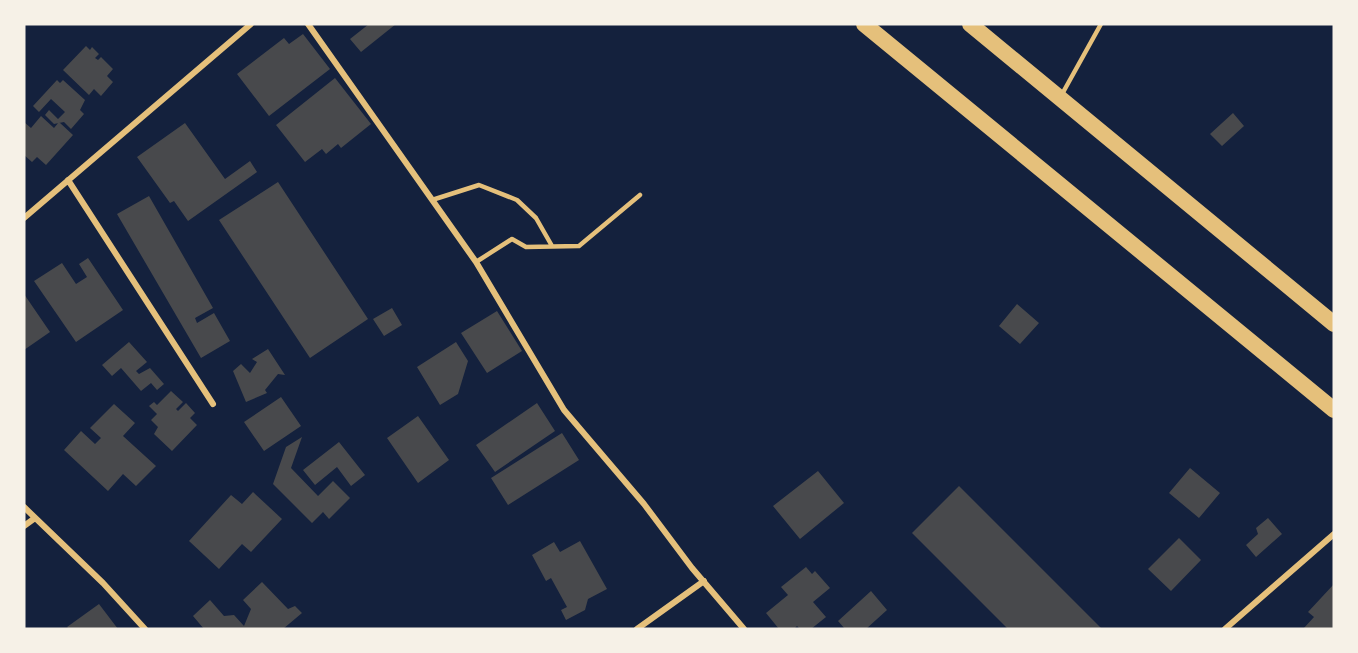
<svg xmlns="http://www.w3.org/2000/svg" width="1358" height="653" font-family="'Alegreya Sans',sans-serif">
	<style>
		.building { fill: #48494c }
		.lines { fill: none; stroke-linecap: round; stroke-linejoin: round }
		.service { stroke: #e5c07b; stroke-width: 4.5 }
		.minor { stroke: #e5c07b; stroke-width: 6 }
		.trunk { stroke: #e5c07b; stroke-width: 16 }
	</style>
	<rect width="100%" height="100%" fill="#14213d"/>
	<path class="building" d="M369 24H396L361 52 350 39Z
		M303 34 330 69 269 116 237 74 284 38 289 44Z
		M86 46 90 50 92 47 99 54 95 58 98 60 101 57 113 69 107 76 113 82 101 96 94 89 89 95 63 70Z
		M335 78 371 124 341 148 338 144 326 154 322 149 305 162 276 125Z
		M57 80 60 83 63 80 85 100 80 110 84 114 71 129 64 122 54 124 45 115 49 110 58 119 65 112 51 99 39 112 33 106Z
		M1233 113 1244 126 1222 146 1210 134Z
		M41 116 54 128 59 122 73 135 46 165 37 157 32 162 24 155V122L31 128Z
		M185 123 225 179 250 161 257 172 188 221 174 201 170 203 137 157Z
		M278 182 368 319 310 358 219 220Z
		M149 196 213 308 195 318 197 323 214 313 230 341 201 358 117 214Z
		M88 258 123 310 76 342 34 281 62 263 76 284 87 277 79 264Z
		M24 294 50 332 24 350Z
		M1017 304 1039 323 1020 344 999 326Z
		M392 308 402 325 384 336 373 319Z
		M497 311 522 351 487 373 461 333Z
		M129 342 147 362 136 371 139 374 150 368 164 384 157 390 151 383 141 391 121 368 112 376 102 365Z
		M456 342 468 361 458 394 440 405 417 367Z
		M268 349 285 375 278 374 265 390 267 393 246 402 233 371 241 364 250 373 257 362 252 359Z
		M171 391 183 402 176 409 178 411 186 403 195 413 190 418 197 425 172 451 154 434 158 427 151 420 157 414 149 406 154 402 157 405Z
		M281 397 301 426 264 451 244 422Z
		M537 403 555 431 495 472 476 445Z
		M114 404 135 423 123 436 156 466 136 486 123 474 108 491 64 450 81 431 95 444 101 438 90 428Z
		M418 416 449 460 418 483 387 438Z
		M562 433 579 460 508 505 491 478Z
		M302 437 291 468 318 496 333 481 350 498 329 519 323 512 312 523 273 484 286 447Z
		M339 442 365 475 351 486 337 467 315 485 303 470Z
		M1190 468 1220 493 1199 518 1169 493Z
		M818 471 844 503 800 539 773 506Z
		M959 486 1102 629H1008L912 533Z
		M253 492 282 519 251 552 242 544 219 569 189 541 231 495 242 504Z
		M1268 518 1282 534 1256 557 1246 545 1258 534 1256 528Z
		M1179 538 1201 560 1171 591 1148 569Z
		M580 541 607 589 588 599 585 610 566 620 561 610 567 607 551 578 546 581 532 555 554 542 560 552Z
		M806 567 812 574 815 571 830 588 813 602 826 617 811 629H800L797 626 794 629H779L766 613 788 595 781 587Z
		M262 582 288 609 295 606 302 613 283 629H204L193 616 210 600 224 616 234 615 244 626 251 609 243 600Z
		M1334 584V629H1303L1314 617 1308 612Z
		M871 591 887 610 866 629H845L838 621Z
		M99 604 118 629H69L67 627Z"/>
	<g class="lines">
		<path class="service" d="M1061 96 1101 24
			M432 200 479 185 517 200 536 218 552 246
			M476 262 512 239 526 247 579 246 640 195"/>
		<path class="minor" d="M308 24 476 262 564 410 644 504 692 568 744 629
			M68 180 213 404
			M24 218 251 24
			M24 507 103 583 145 629
			M24 526 35 518
			M637 629 704 581
			M1225 629 1334 534"/>
		<path class="trunk" d="M864 24 1334 410
			M970 24 1334 324"/>
	</g>
	<rect width="1358" height="653" fill="none" stroke="#f6f1e7" stroke-width="51"/>
</svg>
